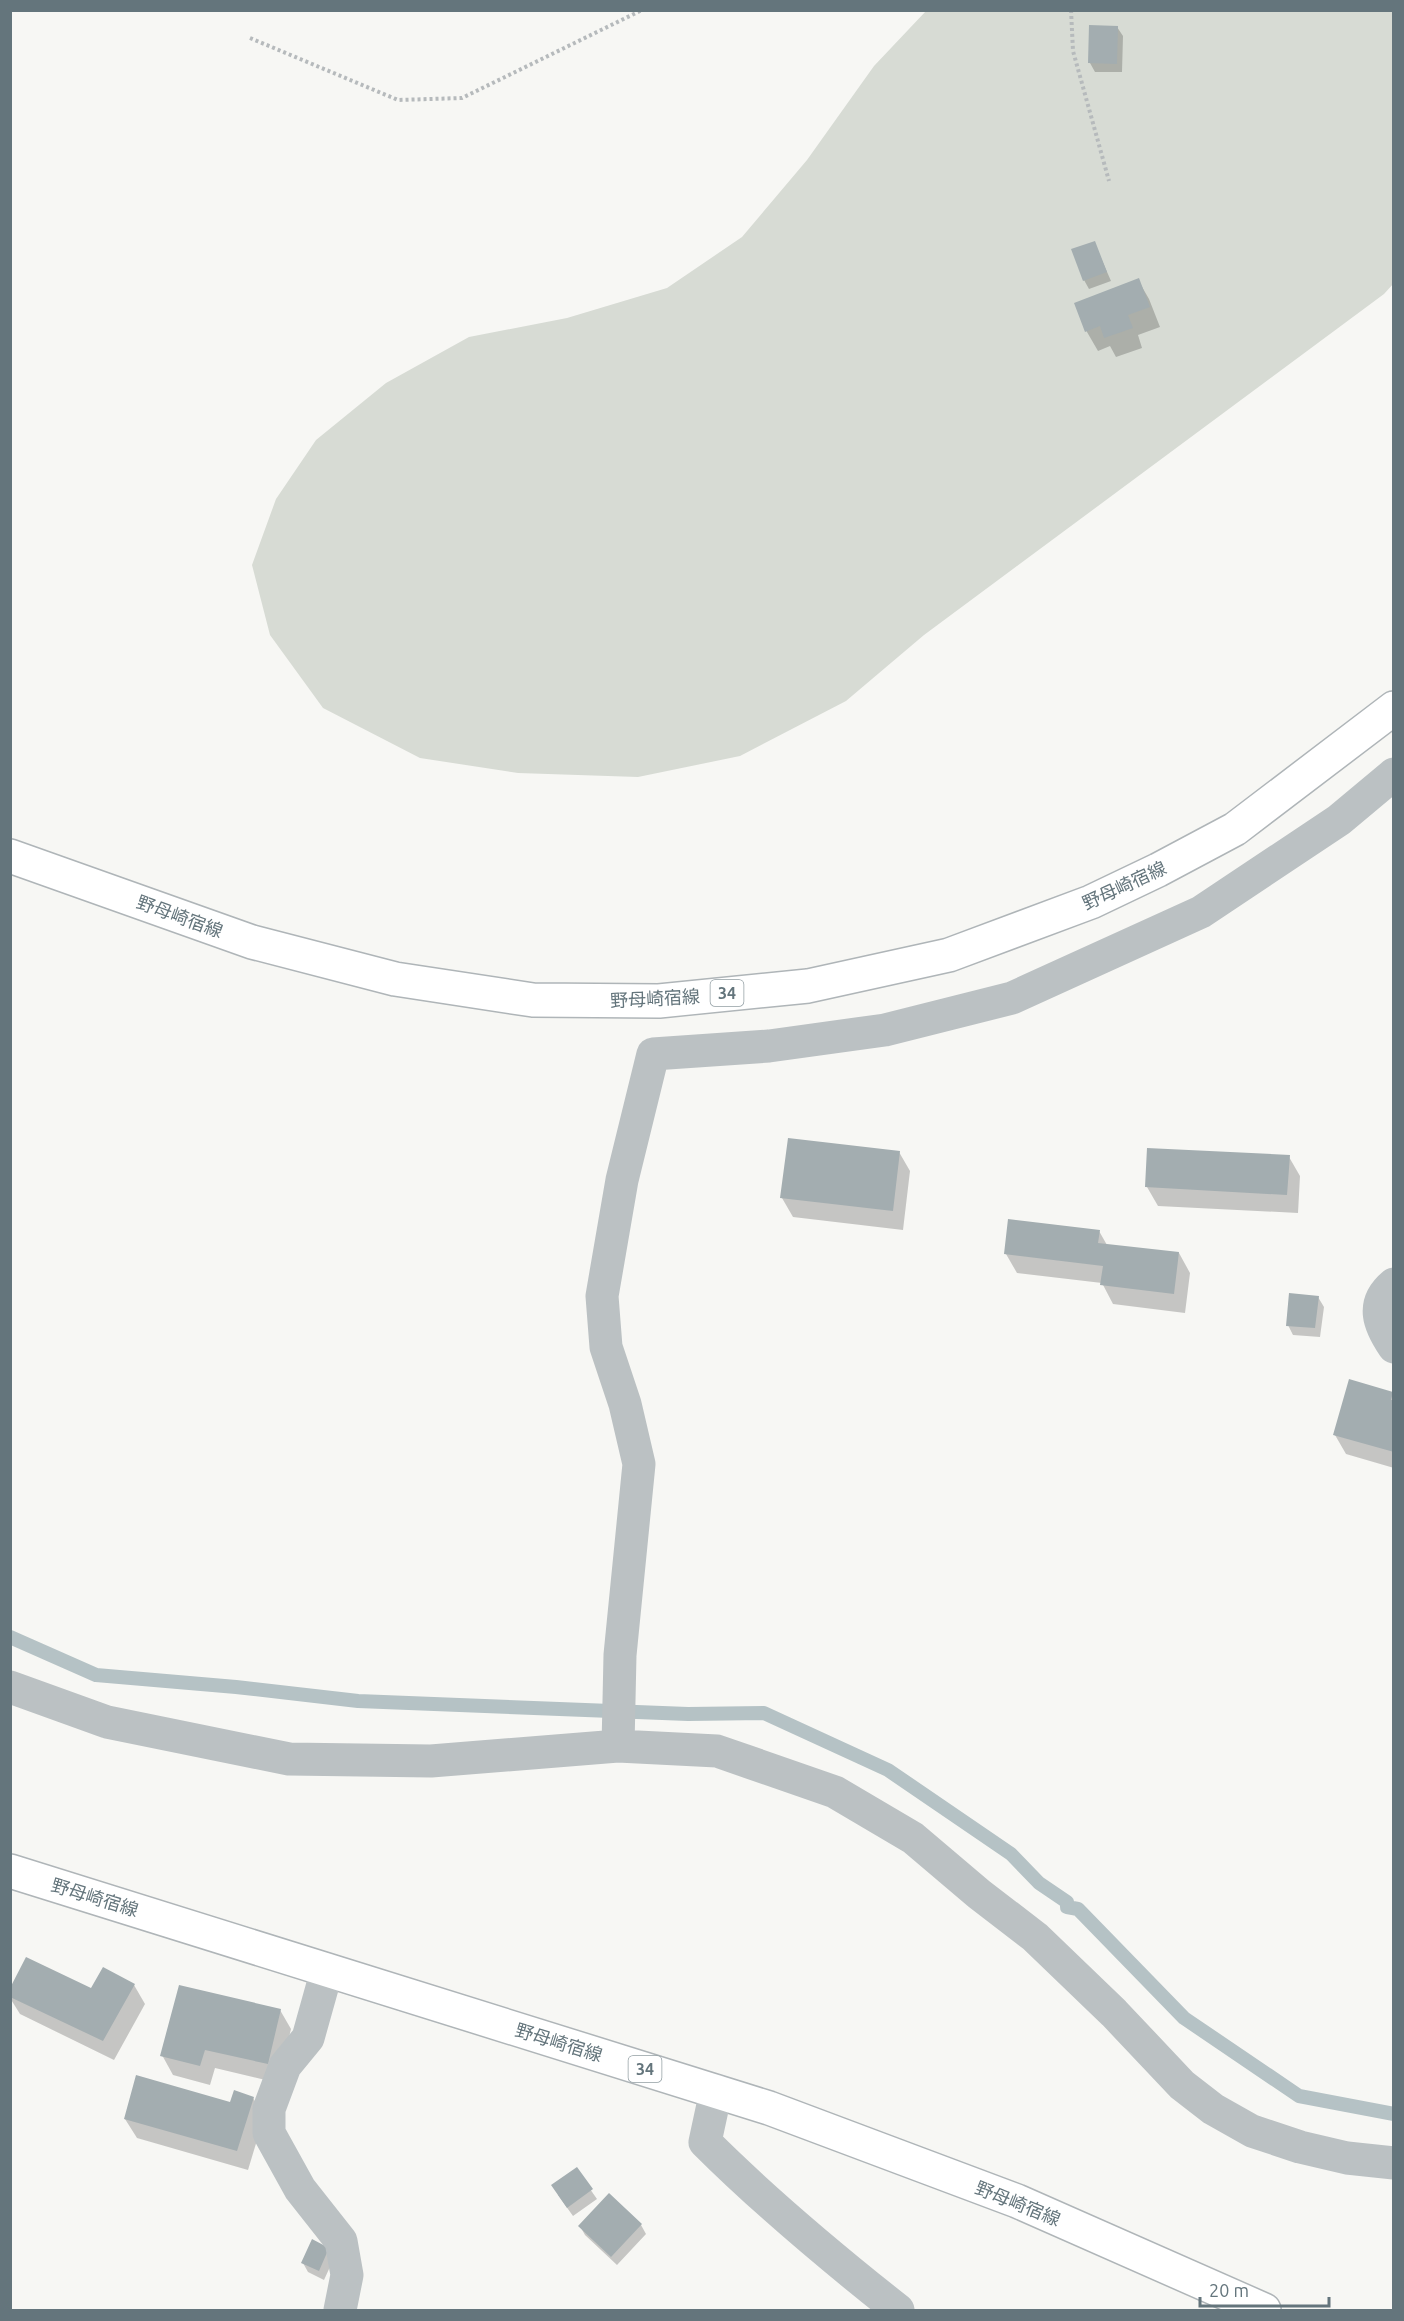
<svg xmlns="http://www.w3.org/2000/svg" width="1404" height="2321" font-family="Ubuntu,'Noto Sans JP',sans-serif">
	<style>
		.green { fill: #d7dbd4 }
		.shadow { fill: #0003 }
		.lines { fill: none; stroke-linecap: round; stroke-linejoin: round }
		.stream { stroke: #b5c2c5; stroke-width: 14 }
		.building { fill: #a3adb0 }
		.primary-casing { stroke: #afb5b8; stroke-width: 36 }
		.path { stroke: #b6babc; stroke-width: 4; stroke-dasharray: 3 3; stroke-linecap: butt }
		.minor { stroke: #bbc1c3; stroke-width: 33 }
		.primary { stroke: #fff; stroke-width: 33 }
		.labels { text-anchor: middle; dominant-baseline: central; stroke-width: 6; stroke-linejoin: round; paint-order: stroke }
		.shield { fill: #fff; stroke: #929ea3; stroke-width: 1.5 }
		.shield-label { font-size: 16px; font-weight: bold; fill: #64757c }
		.street-label { font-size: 18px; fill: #64757c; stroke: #fff }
	</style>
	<rect width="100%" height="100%" fill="#f7f7f4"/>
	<path class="green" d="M926 11H1393L1394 283 1384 294 924 635 846 701 740 756 638 777 518 773 420 758 323 708 270 635 252 565 276 499 316 440 386 383 469 337 567 318 667 288 742 237 807 160 874 66Z"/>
	<path class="shadow" d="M1117 27 1123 36 1122 72H1095L1090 63Z
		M1094 242 1111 281 1089 289 1084 280Z
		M1138 280 1149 299 1160 327 1138 335 1142 348 1116 357 1110 346 1098 351 1087 332 1076 304Z
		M899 1152 910 1171 903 1230 793 1217 782 1198Z
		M1289 1157 1300 1176 1298 1213 1158 1206 1147 1187Z
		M1099 1231 1107 1245 1179 1253 1190 1273 1185 1313 1113 1304 1102 1283 1017 1273 1006 1254Z
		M1318 1297 1324 1307 1320 1337 1293 1335 1288 1325Z
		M1392 1393 1394 1468 1346 1454 1335 1435Z
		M134 1985 145 2004 114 2060 20 2014 10 1998V1992L92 1990Z
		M280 2010 291 2029 278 2083 215 2068 210 2085 173 2075 162 2055Z
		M253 2098 264 2117 248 2170 137 2138 125 2119 231 2104Z
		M576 2169 597 2199 573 2216 558 2195Z
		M641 2225 646 2234 617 2265 585 2235 580 2226Z
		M313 2241 334 2258 324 2280 308 2272 303 2263Z"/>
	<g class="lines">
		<path class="stream" d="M10 1637 96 1675 236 1687 358 1701 688 1714 764 1713 888 1770 1011 1854 1039 1883 1067 1902V1907L1078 1909 1184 2018 1299 2096 1394 2114"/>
	</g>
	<path class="building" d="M1089 25 1118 26 1117 64 1088 63Z
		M1095 241 1107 272 1083 281 1071 249Z
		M1139 278 1150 307 1128 315 1133 328 1104 338 1100 326 1085 332 1074 303Z
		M788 1138 900 1151 893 1211 780 1198Z
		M1147 1148 1290 1155 1287 1195 1145 1187Z
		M1008 1219 1100 1230 1098 1243 1179 1252 1174 1294 1100 1285 1103 1266 1004 1254Z
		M1289 1293 1319 1296 1315 1328 1286 1326Z
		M1349 1379 1393 1392 1391 1400H1394V1452L1333 1435Z
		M26 1957 91 1988 103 1967 135 1984 103 2041 10 1997V1988Z
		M179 1985 281 2009 268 2064 205 2050 200 2066 160 2056Z
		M136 2075 230 2102 234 2090 254 2097 237 2151 124 2119Z
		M577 2167 593 2189 567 2208 551 2185Z
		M609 2193 642 2224 611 2257 578 2226Z
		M312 2239 329 2248 319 2271 301 2263Z"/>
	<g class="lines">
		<g class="primary-casing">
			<path id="primary" d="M10 856 252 942 395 979 533 1000 659 1001 808 986 949 955 1091 902 1158 870 1235 829 1394 708
				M10 1871 769 2108 1017 2201 1264 2310"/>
		</g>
		<path class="path" d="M1071 10 1073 51 1109 181
			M250 38 398 100 462 98 642 10"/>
		<path class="minor" d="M1394 1284C1370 1304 1379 1325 1394 1347
			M10 1687 107 1722 289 1759 431 1761 618 1746 717 1751 835 1792 913 1838 979 1894 1035 1937 1114 2013 1182 2085 1213 2109 1252 2131 1300 2147 1347 2158 1394 2163
			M618 1746 620 1655 639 1464 625 1404 606 1347 602 1296 622 1180 653 1054 769 1046 885 1030 1012 998 1201 912 1339 820 1394 774
			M327 1970 308 2038 285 2066 269 2109V2133L300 2189 341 2241 347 2275 340 2310
			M716 2091 705 2142C766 2203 831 2257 898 2310"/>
		<use href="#primary" class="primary"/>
	</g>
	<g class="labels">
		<g class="shield">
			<rect x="710.5" y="980" width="33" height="26" rx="4.5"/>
			<rect x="628.5" y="2056" width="33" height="26" rx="4.5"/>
		</g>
		<g class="shield-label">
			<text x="727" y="993">34</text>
			<text x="645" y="2069">34</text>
		</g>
		<g class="street-label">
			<text transform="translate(1124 885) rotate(-25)">野母崎宿線</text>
			<text transform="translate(180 916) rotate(20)">野母崎宿線</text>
			<text transform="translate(655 998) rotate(-3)">野母崎宿線</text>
			<text transform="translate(95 1897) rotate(17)">野母崎宿線</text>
			<text transform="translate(559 2042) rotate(17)">野母崎宿線</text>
			<text transform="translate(1018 2203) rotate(22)">野母崎宿線</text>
		</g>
	</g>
	<rect width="1404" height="2321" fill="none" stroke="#64757c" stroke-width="24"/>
	<path d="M1200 2297v9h129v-9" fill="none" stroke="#64757c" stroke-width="3"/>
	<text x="1209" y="2297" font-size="18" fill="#64757c" stroke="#ffffff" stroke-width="4.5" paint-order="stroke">20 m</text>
</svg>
